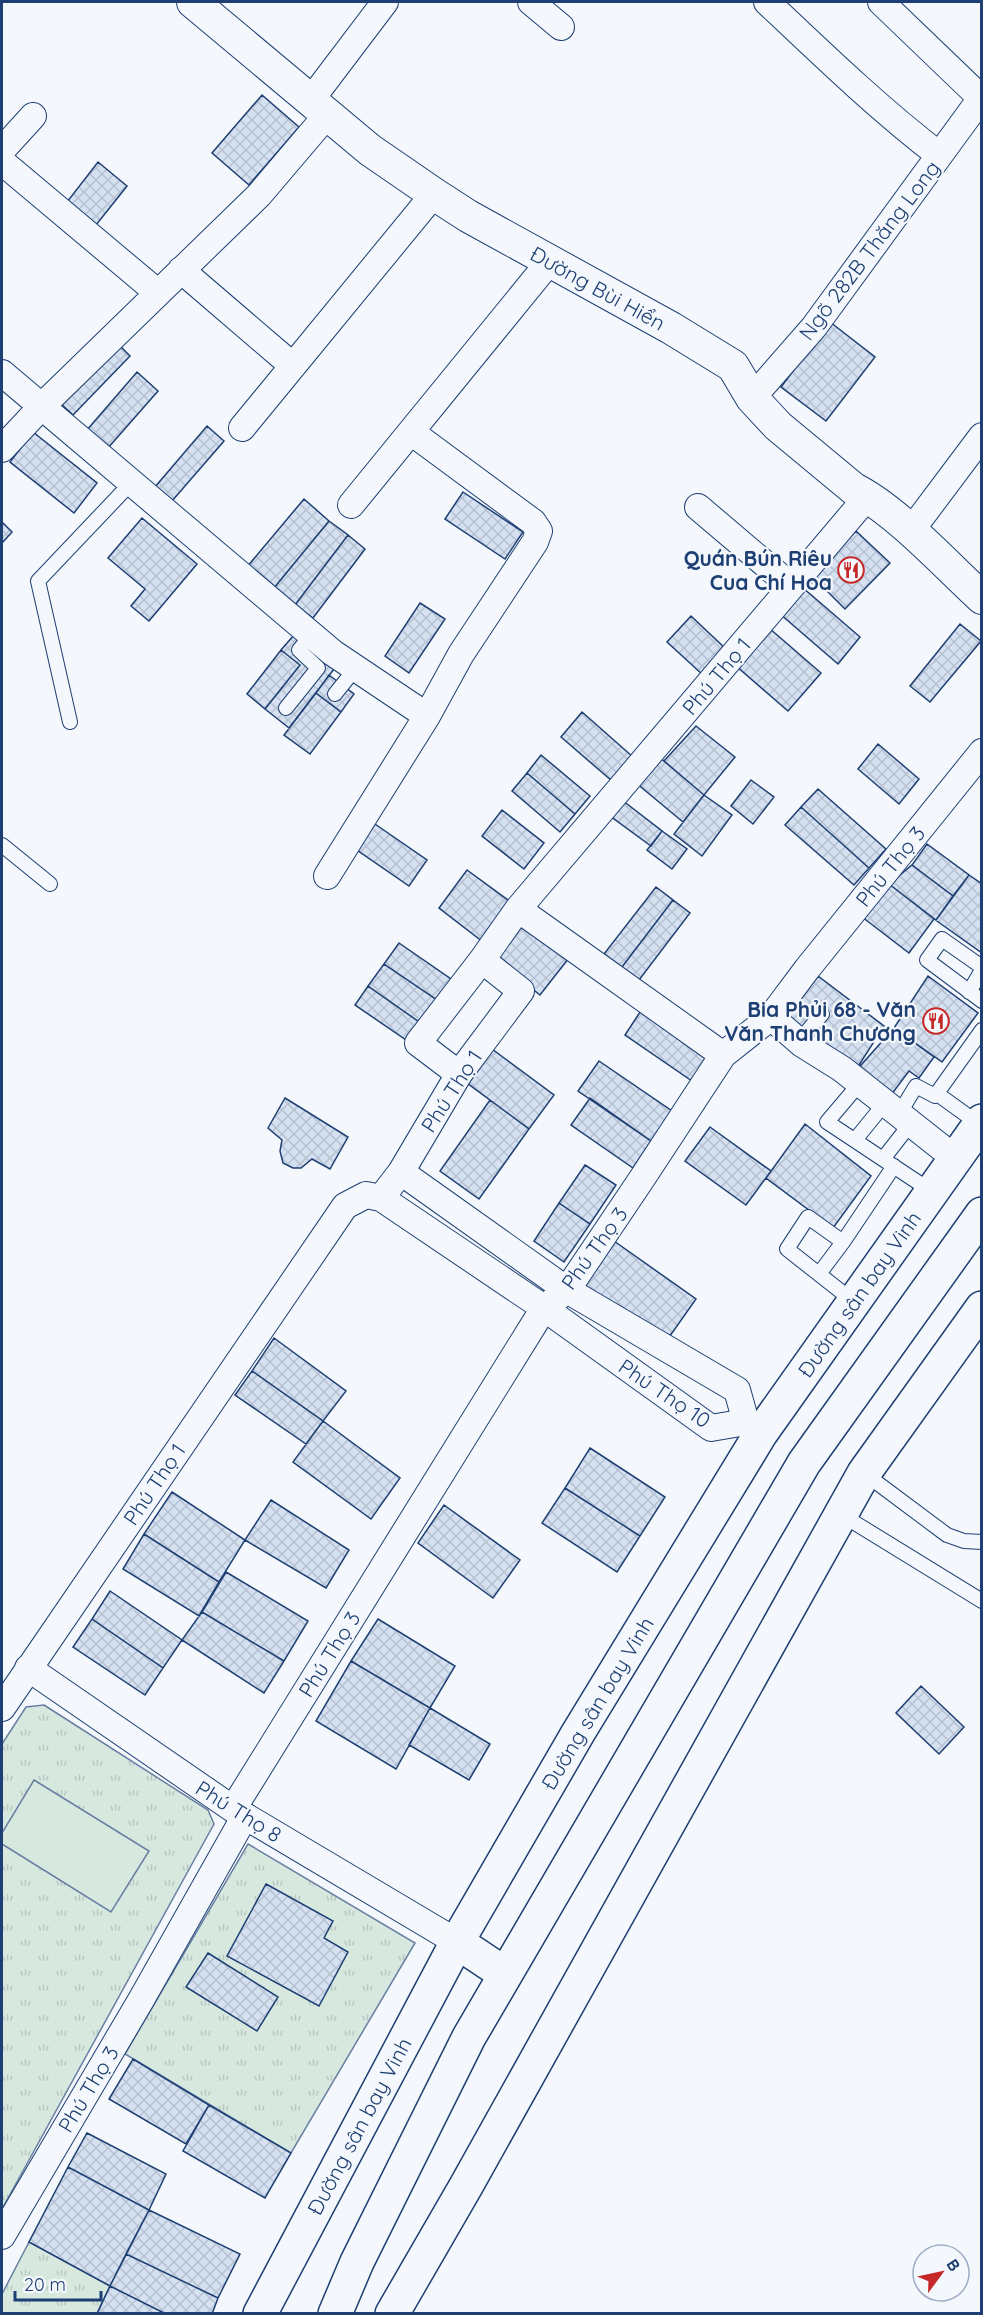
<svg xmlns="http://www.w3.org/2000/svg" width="983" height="2315" font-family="Quicksand,sans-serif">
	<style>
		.grass { fill: url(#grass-tufts); stroke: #687fa3; stroke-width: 1.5 }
		.park { fill: #d7e8df; stroke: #687fa3; stroke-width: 1.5 }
		.building { fill: url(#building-cross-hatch); stroke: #1d3f73; stroke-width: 1.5 }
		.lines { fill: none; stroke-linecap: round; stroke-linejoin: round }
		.service-casing { stroke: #1d3f73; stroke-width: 16 }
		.minor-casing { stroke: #1d3f73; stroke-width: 28 }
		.tertiary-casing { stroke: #1d3f73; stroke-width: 34 }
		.secondary-casing { stroke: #1d3f73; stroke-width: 36 }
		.service { stroke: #f4f7fb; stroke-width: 14 }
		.minor { stroke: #f4f7fb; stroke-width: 26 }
		.tertiary { stroke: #f4f7fb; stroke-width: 32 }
		.secondary { stroke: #f4f7fb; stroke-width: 33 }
		.labels { text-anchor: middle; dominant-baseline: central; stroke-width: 4.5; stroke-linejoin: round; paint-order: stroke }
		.street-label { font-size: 21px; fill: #1d3f73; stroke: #f4f7fb }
		.poi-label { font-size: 21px; font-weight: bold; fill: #1d3f73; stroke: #f4f7fb; text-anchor: end }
	</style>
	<defs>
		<pattern id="grass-tufts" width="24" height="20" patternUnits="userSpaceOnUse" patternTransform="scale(1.5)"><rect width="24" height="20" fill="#d7e8df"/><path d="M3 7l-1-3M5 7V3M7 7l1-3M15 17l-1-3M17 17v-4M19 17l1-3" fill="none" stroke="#b8c8c3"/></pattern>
		<pattern id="building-cross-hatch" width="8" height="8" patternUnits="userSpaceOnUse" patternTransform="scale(1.5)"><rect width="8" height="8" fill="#d5e0f0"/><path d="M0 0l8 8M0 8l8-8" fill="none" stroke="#b6c1d1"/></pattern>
	</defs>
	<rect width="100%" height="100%" fill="#f4f7fb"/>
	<path class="grass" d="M44 1705 208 1810 214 1824 2 2209V1744L26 1707Z
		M248 1844 415 1943 291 2153 125 2054Z
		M29 2242 110 2286 97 2313H2V2294Z"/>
	<path class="park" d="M34 1780 149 1851 111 1912 2 1844V1833Z"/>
	<path class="building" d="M262 95 299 127 249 185 212 153Z
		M98 162 127 186 96 225 67 202Z
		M830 322 875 357 826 421 781 387Z
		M114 340 130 356 73 415 57 400Z
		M137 372 158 391 108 448 87 430Z
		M207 426 224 441 172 501 155 487Z
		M33 432 97 483 74 513 10 462Z
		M463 492 523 532 505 559 445 519Z
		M304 499 329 521 274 588 247 567Z
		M142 518 197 564 149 621 131 606 145 589 108 558Z
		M329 521 348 535 295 605 274 588Z
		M2 522 12 532 2 543Z
		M856 531 890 563 845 609 812 576Z
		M348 535 365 549 313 618 295 605Z
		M802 587 860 637 838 664 780 614Z
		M420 603 445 619 409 673 385 656Z
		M691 616 727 650 703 675 667 642Z
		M960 624 981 641 930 702 910 686Z
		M769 628 821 673 788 711 736 666Z
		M294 635 334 669 289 728 265 709 300 665 281 650Z
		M281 650 300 665 265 709 247 694Z
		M329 675 354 694 341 712 316 693Z
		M316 693 341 712 310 754 284 735Z
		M582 712 633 757 612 781 561 737Z
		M696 726 735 757 704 795 664 761Z
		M878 744 919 779 899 804 858 769Z
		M541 755 590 796 575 814 527 773Z
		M658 756 704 795 683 822 636 783Z
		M527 773 575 814 560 832 512 791Z
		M751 780 774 797 753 824 731 806Z
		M818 789 886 849 869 868 801 807Z
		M704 795 732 815 702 856 674 834Z
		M618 797 662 831 651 846 606 813Z
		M801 807 869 868 854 885 785 825Z
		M502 810 544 843 524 869 482 836Z
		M372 822 427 860 409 886 354 848Z
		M662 831 687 849 672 869 647 850Z
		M927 844 969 875 953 896 912 865Z
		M912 865 953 896 936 920 889 884Z
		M467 870 512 903 483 942 439 908Z
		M969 875 982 884V953L934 919 936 920Z
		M889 884 934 919 909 953 862 917Z
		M656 887 673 900 622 967 604 954Z
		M673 900 690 913 639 980 622 967Z
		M522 914 572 954 540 995 490 955Z
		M399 943 451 979 437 1000 384 964Z
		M384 964 437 1000 422 1024 368 986Z
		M818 976 884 1026 854 1073 785 1019Z
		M928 976 978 1013 942 1062 894 1028Z
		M368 986 422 1024 409 1042 355 1005Z
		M646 1003 713 1049 692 1081 625 1035Z
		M894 1028 934 1057 919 1078 909 1071 888 1099 854 1073Z
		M488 1046 554 1095 529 1129 463 1080Z
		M599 1061 672 1111 651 1141 578 1091Z
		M285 1098 348 1137 330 1169 312 1159 301 1168H293L283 1163 280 1151 282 1140 268 1128Z
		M590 1098 651 1141 633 1168 571 1125Z
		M490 1100 529 1129 479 1199 440 1171Z
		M805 1124 871 1176 833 1228 766 1178Z
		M710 1127 771 1171 746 1205 685 1161Z
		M585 1165 616 1185 590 1224 559 1203Z
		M559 1203 590 1224 564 1262 534 1241Z
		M614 1241 696 1299 665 1343 583 1285Z
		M274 1338 346 1391 323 1421 252 1371Z
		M252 1371 323 1421 306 1444 235 1395Z
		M323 1421 400 1478 371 1519 293 1462Z
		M590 1448 665 1497 640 1536 565 1488Z
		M565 1488 640 1536 617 1572 542 1523Z
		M172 1492 245 1540 219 1582 144 1534Z
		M271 1500 349 1550 326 1588 245 1540Z
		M444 1505 520 1560 493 1598 418 1543Z
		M144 1534 219 1582 199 1616 123 1569Z
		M226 1572 308 1621 284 1661 202 1612Z
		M110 1591 182 1640 163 1668 92 1619Z
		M202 1612 284 1661 264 1693 182 1640Z
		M92 1619 163 1668 145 1695 73 1647Z
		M378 1619 455 1666 430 1708 351 1661Z
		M351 1661 430 1708 396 1769 316 1721Z
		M921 1686 964 1727 939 1754 896 1713Z
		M430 1708 490 1744 469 1780 409 1745Z
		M266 1884 333 1921 324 1938 348 1952 319 2006 227 1956Z
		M208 1953 278 1997 257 2031 186 1987Z
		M133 2059 209 2105 186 2144 109 2099Z
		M209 2105 291 2153 265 2198 183 2151Z
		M87 2133 166 2174 149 2210 68 2167Z
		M68 2167 149 2210 110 2286 29 2242Z
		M149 2210 240 2254 218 2298 126 2254Z
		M126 2254 218 2298 212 2314H166L110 2286Z
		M110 2286 166 2314H97Z"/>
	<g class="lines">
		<g class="service-casing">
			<path id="service" d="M335 694 355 669
				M286 708 318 668 299 650 311 635
				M70 722 38 581 132 482
				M2 845 50 884
				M982 967 942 939 927 960 982 1001
				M969 992 982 970
				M799 1041 822 1014
				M860 1083 827 1122 931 1191
				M936 1093 979 1124
				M899 1114 916 1086 935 1096 982 1030
				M855 1140 885 1103
				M883 1159 911 1123
				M819 1274 843 1242
				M853 1301 787 1249 808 1217 843 1242 894 1166
				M864 1473 947 1535 964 1541 982 1542
				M842 1515 982 1601"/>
		</g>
		<g class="minor-casing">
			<path id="minor" d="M531 2 561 27
				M767 2C823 55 878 108 939 155
				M881 2 981 98
				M310 101 385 2
				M2 150 33 116
				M2 162 157 292
				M181 270 293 366
				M2 373 333 653 427 716
				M752 398 814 327 982 97
				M242 428 434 194
				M2 449 42 406 259 195 327 115
				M351 505 550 261
				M698 507 791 586
				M910 532 982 436
				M327 876 427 716 461 654 535 542 539 531 533 522 411 432
				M518 909 723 1055
				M771 1017 802 1044 842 1069 942 1148 956 1156
				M459 1074 418 1043 482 960
				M401 1172 567 1290 737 1390 746 1422
				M381 1198 544 1308 711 1428 746 1422
				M28 1668 233 1809 457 1942
				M2 1708 345 1206 366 1195 381 1198 401 1172 459 1074 521 991 482 960 518 909 868 496
				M233 1809 544 1308 567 1290 643 1177 723 1055 771 1017 807 969 982 752
				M2 2236 141 2000 245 1816"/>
		</g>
		<g class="tertiary-casing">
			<path id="tertiary" d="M193 2 370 150 434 194 468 216 671 328 733 366 752 398 778 426 854 489C897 511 946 565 982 598"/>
		</g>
		<g class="secondary-casing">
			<path id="secondary" d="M457 1942 505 1974
				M260 2314 457 1942 578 1733 761 1433 982 1121
				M335 2314 357 2262 469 2037 804 1463 982 1214
				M392 2314 466 2186 864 1473 982 1308"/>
		</g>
		<use href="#service" class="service"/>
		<use href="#minor" class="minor"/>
		<use href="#tertiary" class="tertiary"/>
		<use href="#secondary" class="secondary"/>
	</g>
	<defs>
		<g id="restaurant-ring" transform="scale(1.35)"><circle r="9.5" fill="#f4f7fb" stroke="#c62828" stroke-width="1.5"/><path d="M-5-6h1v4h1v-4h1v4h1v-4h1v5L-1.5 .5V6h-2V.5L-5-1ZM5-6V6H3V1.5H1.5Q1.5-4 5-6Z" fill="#c62828"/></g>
	</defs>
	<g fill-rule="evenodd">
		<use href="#restaurant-ring" x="851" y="570"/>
		<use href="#restaurant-ring" x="936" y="1021"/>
	</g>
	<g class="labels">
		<g class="street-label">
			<text transform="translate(869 250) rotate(-53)">Ngõ 282B Thăng Long</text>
			<text transform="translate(598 288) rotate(29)">Đường Bùi Hiển</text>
			<text transform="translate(716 676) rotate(-50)">Phú Thọ 1</text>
			<text transform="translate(890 866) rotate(-51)">Phú Thọ 3</text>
			<text transform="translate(451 1091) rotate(-57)">Phú Thọ 1</text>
			<text transform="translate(594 1248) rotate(-54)">Phú Thọ 3</text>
			<text transform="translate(859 1294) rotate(-55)">Đường sân bay Vinh</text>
			<text transform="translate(665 1393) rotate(34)">Phú Thọ 10</text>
			<text transform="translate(154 1484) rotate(-56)">Phú Thọ 1</text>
			<text transform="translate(329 1654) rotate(-58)">Phú Thọ 3</text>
			<text transform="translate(597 1703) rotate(-59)">Đường sân bay Vinh</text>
			<text transform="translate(239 1811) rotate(32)">Phú Thọ 8</text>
			<text transform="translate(88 2089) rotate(-59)">Phú Thọ 3</text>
			<text transform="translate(359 2126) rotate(-62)">Đường sân bay Vinh</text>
		</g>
		<g class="poi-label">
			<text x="832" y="558">Quán Bún Riêu<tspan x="832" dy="24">Cua Chí Hoa</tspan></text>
			<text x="916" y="1009">Bia Phủi 68 - Văn<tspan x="916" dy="24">Văn Thanh Chương</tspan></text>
		</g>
	</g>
	<rect width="983" height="2315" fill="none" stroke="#1d3f73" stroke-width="6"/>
	<g transform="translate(941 2273) rotate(57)"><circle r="28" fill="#f4f7fb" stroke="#9eadc5" stroke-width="1.5"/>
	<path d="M0-4.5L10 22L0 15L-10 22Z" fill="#c62828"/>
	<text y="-9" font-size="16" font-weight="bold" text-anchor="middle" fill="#1d3f73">B</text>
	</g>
	<path d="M15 2291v9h86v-9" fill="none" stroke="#1d3f73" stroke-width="3"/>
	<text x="24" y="2291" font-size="18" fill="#1d3f73" stroke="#f4f7fb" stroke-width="4.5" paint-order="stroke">20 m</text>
</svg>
